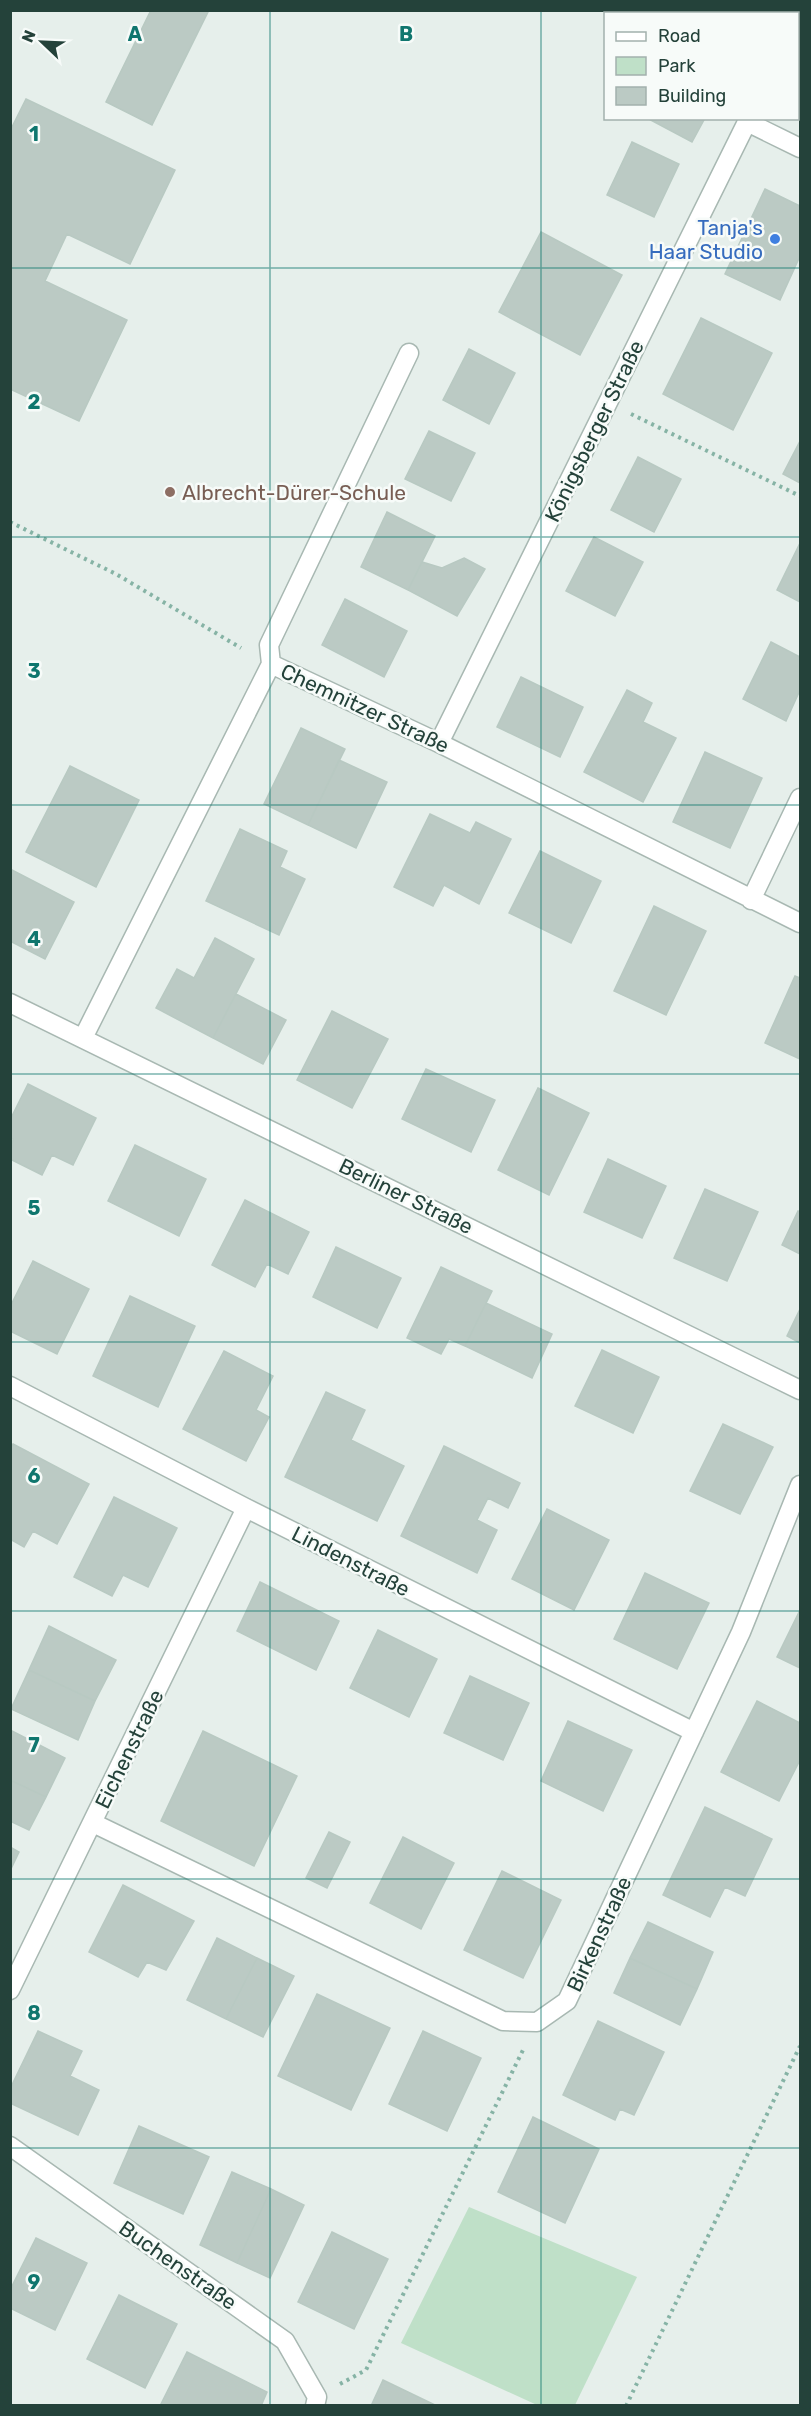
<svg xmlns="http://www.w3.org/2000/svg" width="811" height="2416" font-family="Rubik,sans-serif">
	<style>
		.green { fill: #bfe0c8 }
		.building { fill: #bbcac4; stroke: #b8c9c2; stroke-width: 1.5 }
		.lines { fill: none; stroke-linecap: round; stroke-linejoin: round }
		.minor-casing { stroke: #a8b8b2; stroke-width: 21 }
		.path { stroke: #86b3a5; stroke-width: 4; stroke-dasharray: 3 4.5; stroke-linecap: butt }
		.minor { stroke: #fff; stroke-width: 18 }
		.grid { fill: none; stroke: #0f766e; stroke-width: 1.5; stroke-opacity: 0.55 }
		.shop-dot { fill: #3f7fe0; stroke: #f7fbf9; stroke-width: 2 }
		.education-dot { fill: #8d6e63; stroke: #f7fbf9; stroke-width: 2 }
		.labels { text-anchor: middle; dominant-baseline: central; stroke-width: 5; stroke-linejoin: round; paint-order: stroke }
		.shop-label { font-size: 21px; fill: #366cbe; stroke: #f7fbf9; text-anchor: end }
		.street-label { font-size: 21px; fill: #24423a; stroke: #f7fbf9 }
		.education-label { font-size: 21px; fill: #785e54; stroke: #f7fbf9; text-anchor: start }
		.grid-label { font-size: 20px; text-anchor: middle; font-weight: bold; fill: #0f766e; stroke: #f7fbf9; stroke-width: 5; stroke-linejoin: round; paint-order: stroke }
	</style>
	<rect width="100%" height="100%" fill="#e6efeb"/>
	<path class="green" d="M469 2207 637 2277 575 2405H537L401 2343Z"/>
	<path class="building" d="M151 10H209L152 125 106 102Z
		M657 10H671L677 14H656Z
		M26 99 175 170 130 264 67 234 45 281 127 320 79 421 10 389V131Z
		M647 118H705L692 142Z
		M632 142 679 164 654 217 607 195Z
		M765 189 800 206V256L780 300 725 274Z
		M541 232 622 275 580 355 499 312Z
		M701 318 772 353 733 430 663 394Z
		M469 349 515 373 489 424 443 400Z
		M429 431 475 453 451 501 405 479Z
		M800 441V483L783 474Z
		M638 457 681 479 654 532 611 510Z
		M387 512 435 536 408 590 361 567Z
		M594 537 643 562 615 616 566 591Z
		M800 543V602L777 590Z
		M464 558 485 569 457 616 408 590 422 562 442 568Z
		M345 599 407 631 384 677 322 645Z
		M771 642 800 657V690L786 721 743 699Z
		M521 677 583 707 560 757 497 727Z
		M627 690 652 703 643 722 676 738 643 802 584 772Z
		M301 728 345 749 308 825 264 804Z
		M705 752 762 778 730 848 673 822Z
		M339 760 387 782 356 848 308 825Z
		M70 766 139 800 96 887 26 852Z
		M430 814 470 833 476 822 511 839 479 904 444 885 433 906 394 887Z
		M240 829 287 851 280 867 305 879 279 935 206 901Z
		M540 851 601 881 571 943 509 913Z
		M10 869 74 902 45 959 10 941Z
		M654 906 706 931 666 1015 614 991Z
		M215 938 254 959 213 1038 156 1008 177 969 194 978Z
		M795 976 800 978V1059L765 1043Z
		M236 994 286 1020 263 1064 213 1038Z
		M332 1011 388 1039 352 1108 297 1080Z
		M426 1069 495 1100 471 1152 402 1119Z
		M28 1084 96 1118 73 1165 52 1155 42 1175 10 1159 13 1139 10 1138V1120Z
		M538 1088 589 1113 549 1195 498 1170Z
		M135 1145 206 1179 179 1236 108 1201Z
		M608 1159 666 1186 642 1238 584 1212Z
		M705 1189 758 1212 727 1281 674 1258Z
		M245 1200 309 1232 288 1274 267 1264 255 1287 212 1265Z
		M798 1211 800 1212V1254L782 1245Z
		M336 1247 401 1278 377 1328 313 1297Z
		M33 1261 89 1289 57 1354 10 1331V1307Z
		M441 1267 492 1291 465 1346 449 1339 441 1354 407 1338Z
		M130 1296 195 1326 158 1407 93 1376Z
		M486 1303 552 1334 532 1378 465 1346Z
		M800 1309V1343L787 1336Z
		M602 1350 659 1377 633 1433 575 1406Z
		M224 1351 273 1376 256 1410 269 1417 246 1461 183 1429Z
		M326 1392 365 1410 351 1440 404 1466 377 1521 285 1477Z
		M723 1424 773 1447 740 1514 690 1491Z
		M13 1444 89 1484 57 1544 33 1531 24 1547 10 1539V1449Z
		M444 1446 520 1483 508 1508 488 1498 477 1520 497 1530 477 1573 401 1536Z
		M114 1497 177 1528 148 1587 123 1575 112 1596 74 1577Z
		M547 1509 609 1540 574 1610 512 1579Z
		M645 1573 709 1603 677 1669 614 1639Z
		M260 1582 339 1621 316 1670 237 1631Z
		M800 1610V1668L777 1657Z
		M49 1626 116 1660 95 1701 29 1670Z
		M378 1630 437 1659 409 1717 350 1688Z
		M29 1670 95 1701 78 1740 11 1709Z
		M470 1676 529 1703 503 1760 444 1733Z
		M757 1701 800 1723V1760L779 1801 721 1772Z
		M568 1721 632 1750 603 1811 541 1781Z
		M10 1730 65 1758 46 1797 10 1780Z
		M203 1731 297 1776 254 1866 161 1821Z
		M10 1780 46 1797 29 1830 10 1821Z
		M705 1807 772 1839 745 1896 725 1887 710 1917 663 1895Z
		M329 1832 350 1842 327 1888 306 1878Z
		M403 1837 454 1863 421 1929 370 1903Z
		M10 1847 19 1852 10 1871Z
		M502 1871 561 1900 523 1978 464 1950Z
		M123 1885 194 1921 166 1970 147 1962 138 1977 89 1952Z
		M648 1922 713 1952 697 1989 630 1958Z
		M217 1938 257 1958 226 2019 187 2000Z
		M257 1958 294 1976 263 2037 226 2019Z
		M630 1958 697 1989 680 2025 614 1993Z
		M317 1994 390 2028 351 2110 278 2076Z
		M598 2021 664 2052 634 2115 620 2109 615 2120 563 2095Z
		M38 2031 82 2051 70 2076 99 2090 78 2135 10 2103V2089Z
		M423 2031 481 2058 447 2131 389 2104Z
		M533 2117 599 2149 565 2223 498 2192Z
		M139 2126 209 2157 183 2214 114 2183Z
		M232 2172 271 2189 237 2263 200 2245Z
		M271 2189 304 2205 270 2278 237 2263Z
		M332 2232 388 2259 354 2329 298 2302Z
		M36 2238 87 2263 55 2330 10 2308V2290Z
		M119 2295 177 2324 145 2388 87 2359Z
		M187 2352 267 2392 261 2406H160Z
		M383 2380 437 2406H371Z"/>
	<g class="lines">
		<g class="minor-casing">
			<path id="minor" d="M798 20 800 13
				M747 122 800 148
				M271 664 269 645 409 353
				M439 743 749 118
				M751 900 800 798
				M10 1003 800 1390
				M83 1038 271 664 439 743 800 923
				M10 1386 246 1508 694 1732
				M93 1823 503 2021 537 2022 567 2001 741 1632 800 1485
				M10 1990 246 1508
				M10 2146 285 2341 317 2397 315 2406"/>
		</g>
		<path class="path" d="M631 414 800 496
			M10 522 116 574 241 648
			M340 2384 366 2370 523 2050
			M626 2406 800 2046"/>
		<use href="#minor" class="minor"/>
	</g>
	<path class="grid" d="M270 10V2406M541 10V2406M10 268H800M10 537H800M10 805H800M10 1074H800M10 1342H800M10 1611H800M10 1879H800M10 2148H800"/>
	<circle class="shop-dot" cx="775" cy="239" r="6"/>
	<circle class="education-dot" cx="170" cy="492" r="6"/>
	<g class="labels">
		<g class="shop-label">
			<text x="763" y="227">Tanja's<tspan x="763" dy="24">Haar Studio</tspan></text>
		</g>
		<g class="street-label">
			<text transform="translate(594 431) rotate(-64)">Königsberger Straße</text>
			<text transform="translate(365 708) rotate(25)">Chemnitzer Straße</text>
			<text transform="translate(406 1196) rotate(26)">Berliner Straße</text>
			<text transform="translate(351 1561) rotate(27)">Lindenstraße</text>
			<text transform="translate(129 1749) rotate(-64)">Eichenstraße</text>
			<text transform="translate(599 1934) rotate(-65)">Birkenstraße</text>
			<text transform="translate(178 2265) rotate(35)">Buchenstraße</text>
		</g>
		<g class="education-label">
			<text x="182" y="492">Albrecht-Dürer-Schule</text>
		</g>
	</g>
	<g class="grid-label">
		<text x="135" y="41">A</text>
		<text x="406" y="41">B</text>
		<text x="34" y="141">1</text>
		<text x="34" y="409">2</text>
		<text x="34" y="678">3</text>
		<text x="34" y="946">4</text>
		<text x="34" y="1215">5</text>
		<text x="34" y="1483">6</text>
		<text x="34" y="1752">7</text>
		<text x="34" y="2020">8</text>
		<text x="34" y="2289">9</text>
	</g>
	<rect width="811" height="2416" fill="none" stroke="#24423a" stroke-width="24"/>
	<rect x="604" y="12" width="195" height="108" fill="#f7fbf9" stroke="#a3b1ad" stroke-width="1.5"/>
	<rect x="616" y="32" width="30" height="9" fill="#ffffff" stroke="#a3b1ad" stroke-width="1.5"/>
	<text x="658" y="42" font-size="18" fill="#24423a">Road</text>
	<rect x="616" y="57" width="30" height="18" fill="#bfe0c8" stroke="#a3b1ad" stroke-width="1.5"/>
	<text x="658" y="72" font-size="18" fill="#24423a">Park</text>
	<rect x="616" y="87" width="30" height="18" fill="#bbcac4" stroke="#a3b1ad" stroke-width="1.5"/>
	<text x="658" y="102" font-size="18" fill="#24423a">Building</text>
	<g transform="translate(42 42) rotate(293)" stroke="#f7fbf9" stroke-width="4.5" paint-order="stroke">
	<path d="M0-4.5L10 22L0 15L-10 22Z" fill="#24423a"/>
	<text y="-9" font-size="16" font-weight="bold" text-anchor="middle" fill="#24423a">N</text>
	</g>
</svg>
